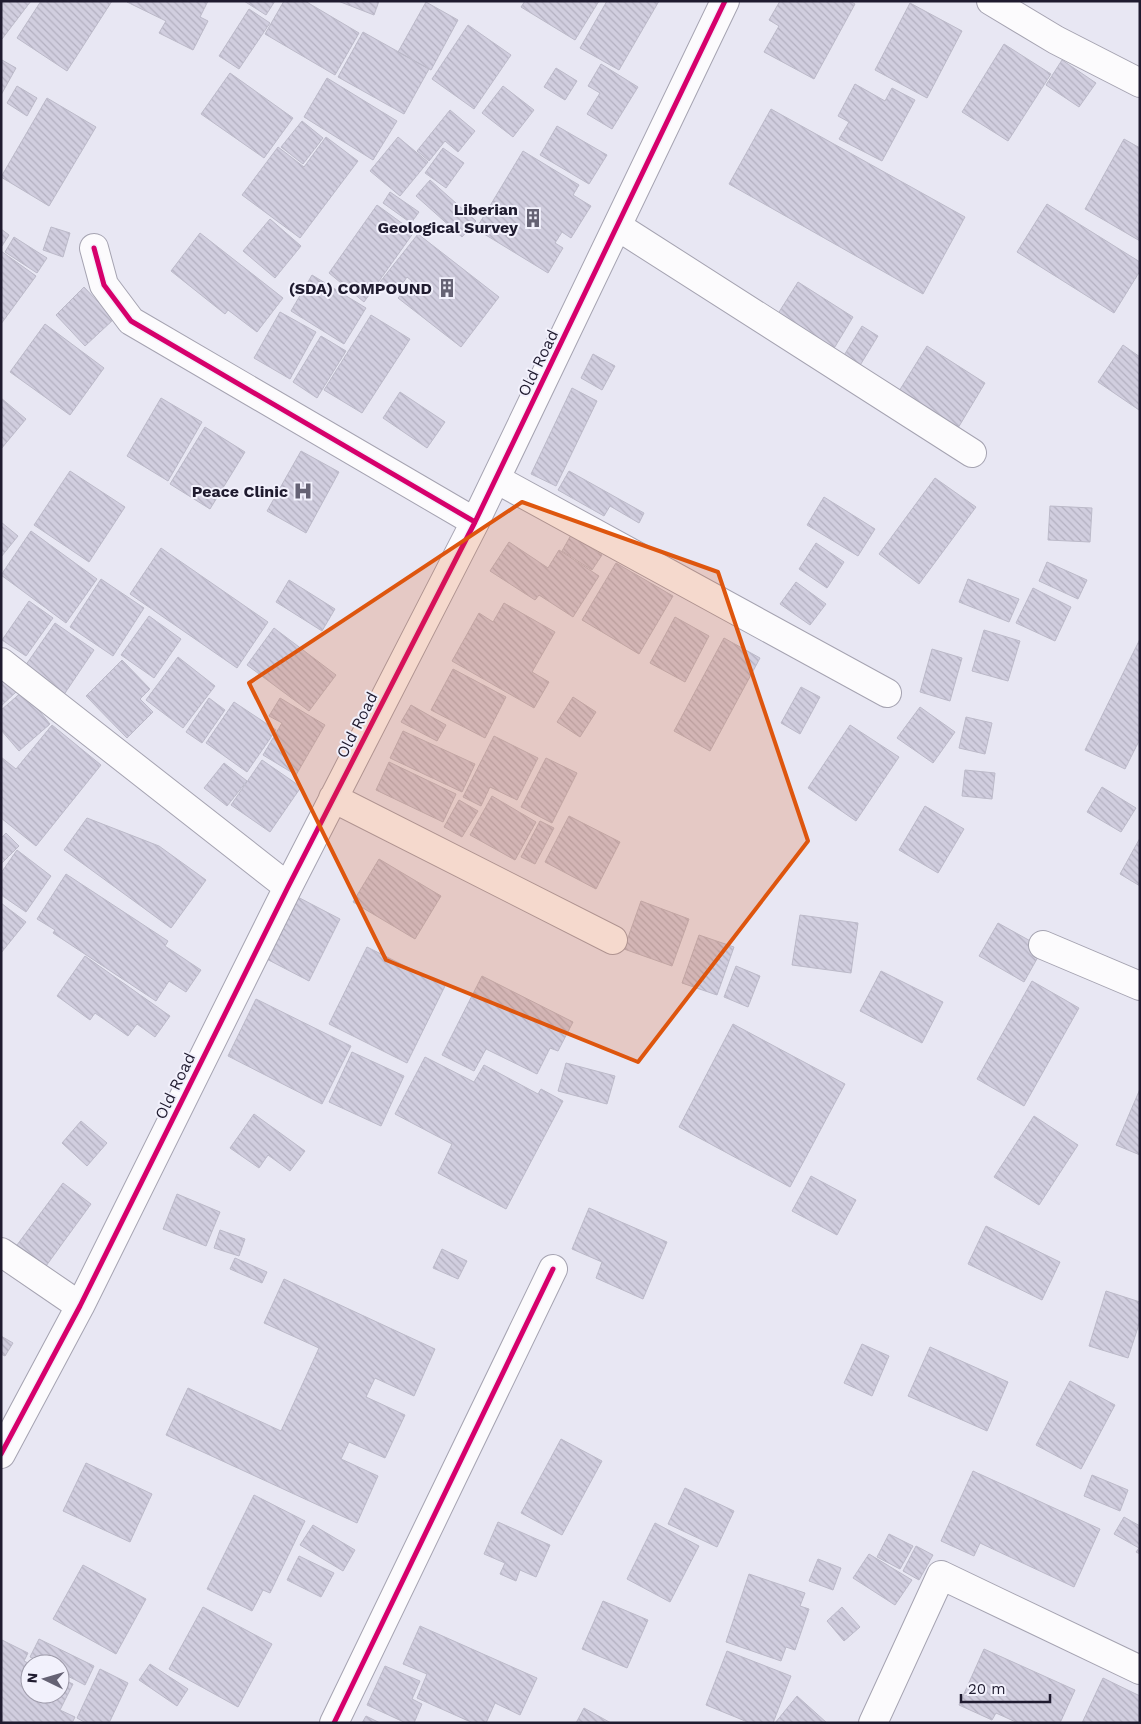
<svg xmlns="http://www.w3.org/2000/svg" width="1141" height="1724" font-family="'Work Sans',sans-serif">
	<style>
		.building { fill: url(#building-back-hatch); stroke: #bcbac9 }
		.lines { fill: none; stroke-linecap: round; stroke-linejoin: round }
		.minor-casing { stroke: #a5a3b1; stroke-width: 30 }
		.minor { stroke: #fcfbfd; stroke-width: 28 }
		.cycleway-casing { stroke: #f2f1fc; stroke-width: 8 }
		.cycleway { stroke: #d6006c; stroke-width: 5 }
		.marked { fill: #de560e; fill-opacity: 0.2; stroke: #de560e; stroke-width: 4; stroke-linejoin: round }
		.labels { text-anchor: middle; dominant-baseline: central; stroke-width: 4; stroke-linejoin: round; paint-order: stroke }
		.poi-label { font-size: 16px; font-weight: bold; fill: #1f1b2f; stroke: #f2f1fc; text-anchor: end }
		.street-label { font-size: 16px; fill: #1f1b2f; stroke: #f2f1fc }
	</style>
	<defs>
		<pattern id="building-back-hatch" width="6" height="6" patternUnits="userSpaceOnUse" patternTransform="scale(1.25)"><rect width="6" height="6" fill="#d1cedf"/><path d="M-1 5l2 2M0 0l6 6M5-1l2 2" fill="none" stroke="#b3b0c0"/></pattern>
	</defs>
	<rect width="100%" height="100%" fill="#e8e7f3"/>
	<path class="building" d="M1 1H31L2 39H1Z
		M41 1H112L67 71 17 38Z
		M208 1 200 17 208 21 193 50 159 33 166 21 127 2Z
		M244 1H275L266 15Z
		M284 1H305L359 33 335 75 265 34Z
		M338 1H379L374 15Z
		M525 1H599L575 40 521 7Z
		M607 1H659L619 70 580 48Z
		M780 1H850L855 4 814 79 764 52 779 26 769 20Z
		M426 2 458 20 431 70 398 52Z
		M910 3 962 31 927 98 875 70Z
		M249 9 270 23 239 69 219 56Z
		M468 25 511 55 474 109 432 79Z
		M363 32 429 69 404 114 338 77Z
		M1004 44 1051 74 1008 141 962 112Z
		M2 60 16 68 1 95V62Z
		M1062 60 1096 83 1079 107 1046 85Z
		M601 64 638 87 612 129 587 114 600 93 588 86Z
		M556 68 577 81 565 100 544 87Z
		M230 73 293 118 264 158 201 114Z
		M327 78 397 121 373 160 304 117Z
		M855 84 885 101 892 88 915 100 882 161 839 139 849 122 838 116Z
		M17 86 37 98 27 116 7 103Z
		M503 86 534 110 513 137 482 113Z
		M47 98 96 127 49 206 1 177Z
		M771 109 965 217 923 294 729 184Z
		M450 110 475 131 458 152 445 141 429 161 417 151Z
		M302 121 323 138 303 164 281 147Z
		M557 126 607 155 589 184 540 155Z
		M326 137 358 161 300 238 242 195 278 147 304 167Z
		M398 137 428 162 400 196 370 171Z
		M1124 139 1140 148V241L1085 209Z
		M443 148 464 163 446 188 425 173Z
		M523 151 579 185 573 195 591 206 571 238 562 232 555 243 563 248 548 273 476 229Z
		M430 180 476 221 462 237 416 196Z
		M390 192 419 212 411 223 383 203Z
		M1047 204 1140 262V271L1114 313 1017 252Z
		M377 205 414 232 364 302 329 273Z
		M270 219 301 246 275 278 243 251Z
		M51 227 70 233 63 257 43 250Z
		M1 229 9 235 2 246H1Z
		M200 233 283 298 257 332 228 310 225 314 171 271Z
		M418 234 499 297 461 347 398 298 412 281 407 277 395 294 380 282Z
		M14 237 47 258 37 273 5 252Z
		M1 251 36 276 1 324Z
		M312 275 366 308 344 344 291 311Z
		M798 282 853 317 830 355 774 320Z
		M84 287 114 319 85 346 56 315Z
		M280 312 316 332 290 379 254 358Z
		M371 315 410 339 362 413 324 390Z
		M45 324 104 368 70 415 10 372Z
		M862 326 878 336 859 367 843 357Z
		M321 336 346 351 317 398 293 382Z
		M1123 345 1140 357 1139 410 1098 382Z
		M927 346 985 383 955 433 896 396Z
		M593 354 615 366 602 390 581 378Z
		M572 388 597 401 556 486 531 474Z
		M400 392 445 422 427 448 383 418Z
		M1 398 26 419 1 449Z
		M161 398 202 422 168 481 127 456Z
		M205 427 245 452 210 509 170 484Z
		M301 451 339 472 306 533 267 511Z
		M70 471 125 507 89 562 34 525Z
		M569 471 644 513 639 523 610 506 604 516 558 490Z
		M935 478 976 507 919 584 879 554Z
		M824 497 875 529 858 556 807 525Z
		M1050 506 1092 508 1090 542 1048 540Z
		M1 522 18 536 1 557Z
		M31 531 97 579 66 623 1 575Z
		M571 535 602 555 592 570 562 551Z
		M509 542 548 568 559 550 599 576 573 617 539 595 535 600 490 571Z
		M816 543 844 562 827 588 799 569Z
		M161 548 268 622 237 668 130 594Z
		M1047 562 1087 580 1078 599 1039 581Z
		M616 563 673 596 639 654 582 620Z
		M101 579 144 608 113 656 70 627Z
		M968 579 1019 599 1009 622 959 602Z
		M289 580 335 609 322 631 276 602Z
		M796 582 826 604 810 625 780 604Z
		M1033 588 1071 607 1055 641 1016 623Z
		M29 601 53 618 26 656 2 640Z
		M504 603 555 632 532 672 549 682 534 708 452 661 479 613 493 622Z
		M149 616 181 639 154 678 121 655Z
		M675 617 709 636 685 682 650 663Z
		M55 623 94 650 63 696 23 669Z
		M274 628 336 675 309 711 247 665Z
		M984 630 1020 641 1008 681 972 671Z
		M724 638 760 658 710 751 674 731Z
		M1140 639V739L1125 769 1085 750Z
		M932 649 962 658 950 701 920 692Z
		M178 657 215 686 183 728 146 700Z
		M122 660 150 689 140 699 153 712 127 738 86 696Z
		M453 669 506 697 485 738 431 710Z
		M1 676 16 692 1 706Z
		M801 687 820 697 800 734 781 723Z
		M23 691 50 724 19 751 1 730V710Z
		M573 697 596 712 580 737 557 722Z
		M209 698 225 710 202 743 186 732Z
		M280 698 325 725 296 775 263 755 282 723 269 716Z
		M234 702 276 730 247 772 206 743Z
		M411 705 446 725 437 741 401 722Z
		M920 707 955 732 933 763 897 738Z
		M966 717 992 723 985 754 959 748Z
		M52 725 101 765 36 846 1 818V757L16 769Z
		M850 725 899 757 856 821 808 788Z
		M403 731 475 764 462 792 390 758Z
		M494 736 538 758 517 800 490 787 481 806 463 797Z
		M546 758 577 773 552 823 521 807Z
		M262 760 301 787 270 832 231 805Z
		M389 762 456 794 443 822 376 790Z
		M224 763 247 781 227 806 204 788Z
		M965 770 995 773 992 799 962 796Z
		M1102 787 1136 808 1121 832 1087 812Z
		M492 796 536 822 515 860 470 835Z
		M459 800 478 811 462 837 444 827Z
		M925 806 964 829 938 873 899 850Z
		M569 816 620 842 596 889 545 862Z
		M87 818 159 846 206 880 171 928 64 850Z
		M540 821 554 828 535 864 521 857Z
		M6 833 19 846 1 864V838Z
		M1140 838V886L1120 874Z
		M17 850 51 876 26 912 1 895V873Z
		M379 859 441 896 415 939 353 902Z
		M66 874 168 941 165 946 201 970 186 992 169 981 156 1001 53 933 55 930 37 919Z
		M290 893 340 919 309 981 259 955Z
		M641 901 689 919 672 966 624 949Z
		M1 903 26 922 1 953Z
		M800 915 858 923 851 973 792 965Z
		M998 923 1043 948 1024 982 979 956Z
		M699 935 734 947 717 995 682 983Z
		M367 947 445 986 407 1063 329 1024Z
		M85 956 170 1016 155 1037 137 1024 128 1036 95 1013 90 1020 57 996Z
		M736 966 760 976 748 1007 724 997Z
		M881 971 943 1002 922 1043 860 1011Z
		M482 976 573 1022 558 1051 550 1048 537 1074 486 1049 474 1071 442 1055Z
		M1032 981 1079 1008 1024 1106 977 1079Z
		M256 999 351 1046 322 1104 228 1056Z
		M733 1024 845 1084 790 1187 679 1127Z
		M352 1052 404 1076 381 1126 329 1102Z
		M425 1057 474 1082 484 1065 538 1094 541 1089 563 1101 506 1209 438 1173 452 1144 395 1114Z
		M566 1063 615 1076 607 1104 558 1091Z
		M1140 1089V1155L1116 1145Z
		M254 1114 305 1151 290 1171 268 1155 259 1168 230 1148Z
		M1034 1116 1078 1145 1039 1205 994 1177Z
		M81 1121 107 1143 87 1166 62 1143Z
		M811 1176 856 1200 837 1235 792 1211Z
		M63 1183 91 1204 46 1266 17 1245Z
		M177 1194 220 1212 206 1246 163 1229Z
		M589 1208 667 1242 643 1299 596 1278 602 1262 572 1249Z
		M986 1226 1060 1262 1042 1300 968 1264Z
		M220 1230 245 1239 239 1256 214 1248Z
		M442 1249 467 1261 458 1279 433 1268Z
		M235 1258 267 1272 262 1283 230 1269Z
		M284 1279 435 1349 414 1396 375 1378 366 1397 405 1415 385 1458 349 1442 341 1459 378 1476 357 1523 166 1435 188 1388 281 1431 319 1348 264 1323Z
		M1106 1291 1140 1302V1321L1128 1358 1089 1346Z
		M1 1336 13 1343 5 1356 1 1354Z
		M862 1344 889 1356 872 1396 844 1383Z
		M930 1347 1008 1382 987 1431 908 1396Z
		M1070 1381 1115 1405 1081 1469 1036 1445Z
		M561 1439 602 1461 562 1535 521 1513Z
		M86 1463 152 1494 130 1542 63 1511Z
		M973 1471 1100 1529 1074 1587 980 1543 974 1556 941 1541Z
		M1092 1475 1128 1490 1120 1511 1084 1496Z
		M685 1488 734 1511 717 1547 668 1524Z
		M254 1495 305 1521 270 1593 263 1590 252 1611 207 1589Z
		M1124 1517 1140 1526V1554L1136 1552 1139 1548 1114 1534Z
		M498 1522 550 1545 536 1577 520 1570 516 1581 500 1574 505 1563 484 1554Z
		M655 1523 699 1546 670 1602 627 1579Z
		M313 1525 355 1550 343 1571 300 1545Z
		M889 1534 913 1546 900 1569 877 1557Z
		M916 1546 933 1555 919 1580 903 1571Z
		M869 1554 912 1580 895 1605 853 1578Z
		M299 1556 334 1573 321 1597 287 1580Z
		M818 1559 841 1568 833 1590 809 1581Z
		M83 1565 146 1599 116 1654 53 1619Z
		M749 1574 805 1593 800 1606 809 1609 795 1650 786 1647 781 1661 726 1642Z
		M603 1601 648 1620 627 1668 582 1649Z
		M203 1607 272 1644 238 1707 169 1669Z
		M842 1607 860 1627 844 1641 827 1621Z
		M420 1626 537 1678 520 1715 495 1703 486 1723H473L417 1698 427 1674 403 1664Z
		M39 1639 94 1666 85 1685 60 1672V1664H44L30 1657Z
		M2 1640 28 1653 24 1661 30 1664V1694H60V1678L73 1684 60 1710 75 1717 72 1723 1 1722 3 1714H1Z
		M984 1649 1075 1690 1060 1723H1018L996 1713 992 1720 959 1705Z
		M727 1651 791 1676 773 1723H750L706 1705Z
		M150 1664 188 1689 177 1706 139 1680Z
		M385 1666 420 1681 412 1699 422 1704 414 1723H406L367 1705Z
		M100 1669 128 1683 109 1723H86L77 1718Z
		M1103 1678 1140 1696V1723H1082Z
		M797 1696 827 1723H775Z
		M584 1708 611 1723H576Z
		M366 1716 380 1723H362Z"/>
	<g class="lines">
		<g class="minor-casing">
			<path id="minor" d="M991 1 1056 40 1140 83
				M617 226 972 453
				M94 248 104 285 131 321 475 522
				M496 479 887 693
				M1 662 288 887
				M333 798 613 940
				M1043 945 1140 986
				M1 1252 80 1306
				M1 1454 80 1306 288 887 475 522 725 1
				M334 1723 553 1269
				M873 1723 941 1575 1140 1670"/>
		</g>
		<use href="#minor" class="minor"/>
		<g class="cycleway-casing">
			<path id="cycleway" d="M94 248 104 285 131 321 475 522
				M1 1454 80 1306 288 887 475 522 725 1
				M334 1723 553 1269"/>
		</g>
		<use href="#cycleway" class="cycleway"/>
	</g>
	<path class="marked" d="M522 502 718 572 808 841 638 1062 386 960 249 683Z"/>
	<defs>
		<g id="building-bare" transform="scale(1.5)"><path d="M-4-6H4V6H1V3H-1V6H-4ZM-2.5-4.3h1.7v1.8h-1.7ZM.8-4.3h1.7v1.8H.8ZM-2.5-1h1.7V.8h-1.7ZM.8-1h1.7V.8H.8Z" fill="#656274" stroke="#f2f1fc" stroke-width="2.5" paint-order="stroke"/></g>
		<g id="hospital-bare" transform="scale(1.5)"><path d="M-5-5h3v3.5h4V-5h3V5h-3V1.5h-4V5h-3Z" fill="#656274" stroke="#f2f1fc" stroke-width="2.5" paint-order="stroke"/></g>
	</defs>
	<g fill-rule="evenodd">
		<use href="#building-bare" x="533" y="218"/>
		<use href="#building-bare" x="447" y="288"/>
		<use href="#hospital-bare" x="303" y="491"/>
	</g>
	<g class="labels">
		<g class="poi-label">
			<text x="518" y="209">Liberian<tspan x="518" dy="18">Geological Survey</tspan></text>
			<text x="432" y="288">(SDA) COMPOUND</text>
			<text x="288" y="491">Peace Clinic</text>
		</g>
		<g class="street-label">
			<text transform="translate(538 363) rotate(-64)">Old Road</text>
			<text transform="translate(357 725) rotate(-63)">Old Road</text>
			<text transform="translate(175 1086) rotate(-64)">Old Road</text>
		</g>
	</g>
	<rect width="1141" height="1724" fill="none" stroke="#1f1b2f" stroke-width="5"/>
	<g transform="translate(45 1679) rotate(275)"><circle r="24" fill="#f2f1fc" stroke="#9e9baa"/>
	<path d="M0-4L9 19L0 12L-9 19Z" fill="#656274"/>
	<text y="-8" font-size="14" font-weight="bold" text-anchor="middle" fill="#1f1b2f">N</text>
	</g>
	<path d="M961 1694v8h89v-8" fill="none" stroke="#1f1b2f" stroke-width="2.5"/>
	<text x="968" y="1694" font-size="15" fill="#1f1b2f" stroke="#f2f1fc" stroke-width="4" paint-order="stroke">20 m</text>
</svg>
